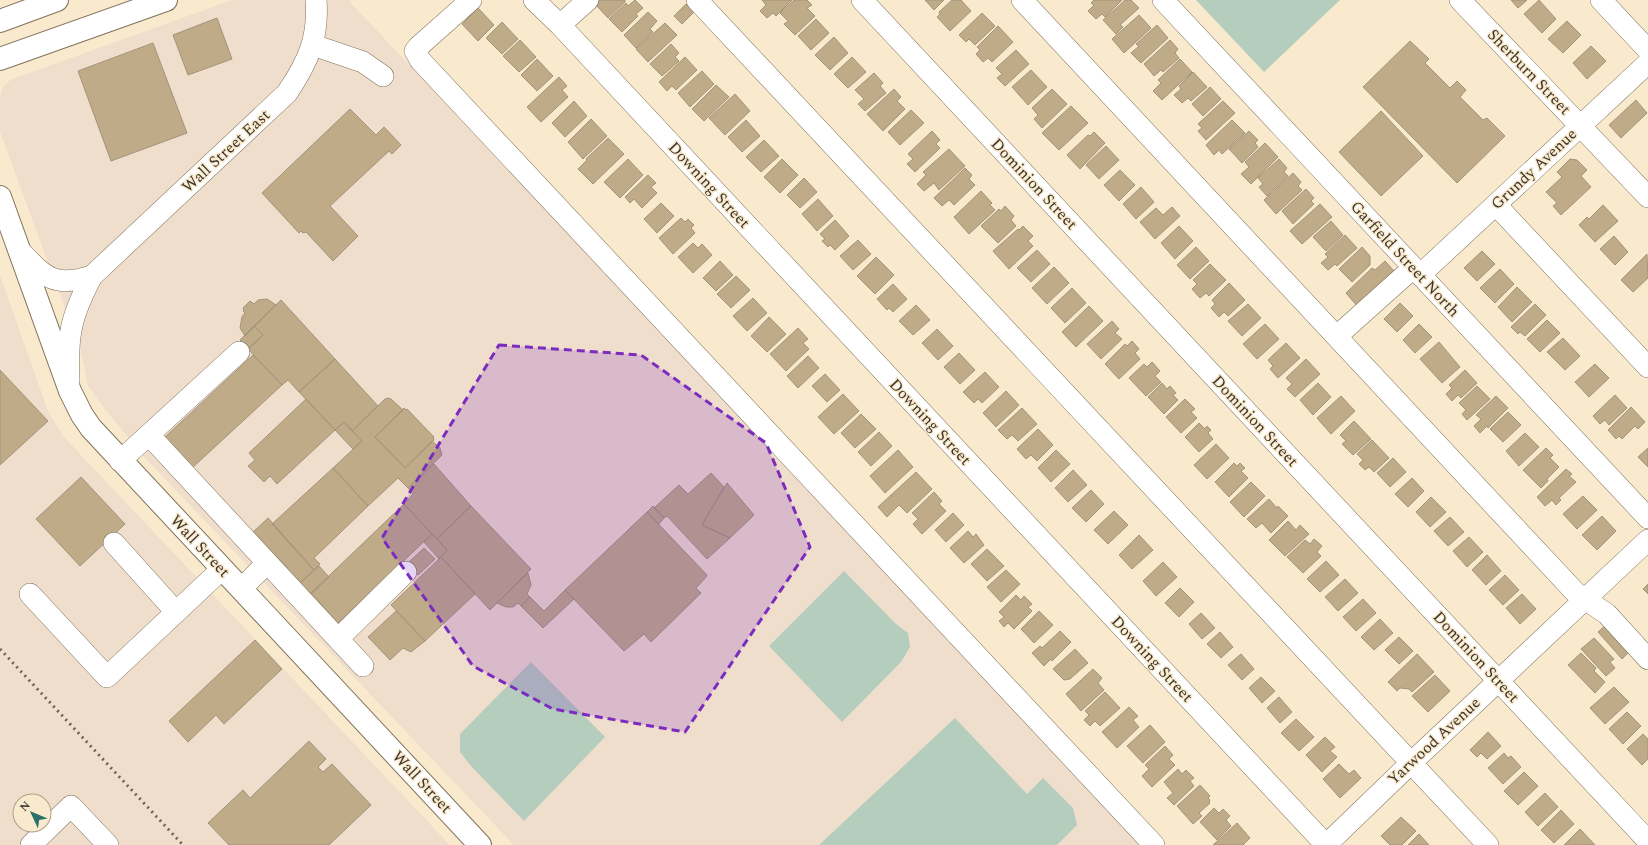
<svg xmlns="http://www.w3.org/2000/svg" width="1648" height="845" font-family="Spectral,serif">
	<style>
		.industrial { fill: #f0decd; fill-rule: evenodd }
		.green { fill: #b5cdbd }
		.building { fill: #bfab88; stroke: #a2937a }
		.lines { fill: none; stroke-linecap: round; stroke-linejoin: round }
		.minor-casing { stroke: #81735b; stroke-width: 22 }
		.major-casing { stroke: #81735b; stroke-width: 24 }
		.minor { stroke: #fff; stroke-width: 21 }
		.major { stroke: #fff; stroke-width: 22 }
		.rail { stroke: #6d6455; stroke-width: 3; stroke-dasharray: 2 4; stroke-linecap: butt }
		.marked { fill: #7b2cbf; fill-opacity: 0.2; stroke: #7b2cbf; stroke-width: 3; stroke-dasharray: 8 5; stroke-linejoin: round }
		.labels { text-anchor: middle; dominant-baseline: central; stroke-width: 3; stroke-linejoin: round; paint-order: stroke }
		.street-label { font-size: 16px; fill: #3a342a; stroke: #f9eace }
	</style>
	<rect width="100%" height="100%" fill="#f9eace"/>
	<path class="industrial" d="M232 0H349L350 2 401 56 594 256 1147 845H514L145 458 104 408 88 386 81 352 0 132V96L3 87 10 80Z
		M0 275 48 411 63 436 450 845H0ZM20 801H44V825H20Z"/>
	<path class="green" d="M1196 0H1340L1264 72Z
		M844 571 896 624 908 633 910 647 901 662 842 722 769 646Z
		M531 662 605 737 524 821 471 766 460 752V734Z
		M955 718 1027 794 1043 778 1073 808 1077 825 1057 845H819Z"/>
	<path class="building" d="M600 0H625V2L608 18 595 4Z
		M635 0 643 8 636 14 638 16 622 32 609 19 626 3 628 6Z
		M762 0H792L776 16 773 13 767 18 760 11 766 5Z
		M794 0H807L812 5 807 8 815 16 795 35 784 24 788 21 780 13Z
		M925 0H944L934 10Z
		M952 0H961L971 11 950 31 937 17 940 14 939 12Z
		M1094 0H1122L1105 17 1102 14 1096 19 1088 11 1094 5 1091 3Z
		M1125 0H1131L1139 8 1120 25 1123 27 1116 34 1103 20Z
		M1511 0H1527L1518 8Z
		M1539 0 1556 19 1542 33 1524 14Z
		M686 4 694 12 682 24 674 16Z
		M478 8 494 25 478 41 462 24Z
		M648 12 657 21 650 29 653 32 636 48 624 35Z
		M982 13 995 26 975 45 969 39 966 42 959 35Z
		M1139 15 1151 28 1124 53 1112 39Z
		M217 18 232 59 188 75 173 35Z
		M816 19 829 33 811 50 798 36Z
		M1567 21 1581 35 1563 53 1548 39Z
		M502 22 518 39 502 54 486 38Z
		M665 23 677 35 648 62 636 49Z
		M1157 25 1168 38 1141 63 1131 53 1139 46 1136 44Z
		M998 26 1013 42 992 62 988 58 983 62 976 54 980 50 977 47Z
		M834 37 848 53 830 70 815 55Z
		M520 40 536 57 519 72 503 56Z
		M1170 40 1178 49 1175 53 1179 58 1163 72 1161 70 1154 76 1144 64Z
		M1410 41 1429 59 1425 63 1450 88 1457 81 1466 90 1460 97 1483 120 1487 118 1505 136 1457 183 1363 87Z
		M153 43 187 133 111 161 78 71Z
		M671 44 679 53 675 57 679 61 662 76 650 64Z
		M1591 46 1606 61 1587 79 1573 63Z
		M1016 50 1029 64 1005 86 997 78 1002 74 996 68Z
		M685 57 697 70 676 90 672 86 667 91 659 82Z
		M852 57 866 72 848 88 834 74Z
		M537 59 553 76 537 91 521 75Z
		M1180 59 1192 72 1162 100 1153 91 1161 83 1158 80Z
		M1031 70 1047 87 1028 105 1012 87Z
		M702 71 714 84 690 107 678 93Z
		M1193 72 1207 87 1191 101 1188 98 1182 103 1174 95 1181 89 1179 86Z
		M874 73 883 83 880 86 886 93 865 111 858 104 864 99 855 90Z
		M559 77 567 86 562 90 568 97 541 122 527 107Z
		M716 85 729 97 704 121 692 109Z
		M1210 87 1221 99 1203 116 1192 104Z
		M894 89 901 97 897 101 905 109 883 131 867 114Z
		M1052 89 1067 104 1042 128 1034 119 1038 115 1032 108Z
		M735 94 750 111 725 135 709 118Z
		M1636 100 1647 113 1621 138 1609 125Z
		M574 101 587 116 565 137 552 123Z
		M1223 101 1235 113 1206 140 1198 131 1202 128 1198 124Z
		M1071 106 1088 123 1059 150 1042 133Z
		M350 109 376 135 384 127 401 145 392 154 389 151 330 206 358 236 333 261 306 232 303 233 301 231 299 233 262 193Z
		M911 110 924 123 900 145 888 132Z
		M1381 111 1423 156 1381 196 1339 152Z
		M591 119 607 136 583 159 568 142Z
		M746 120 760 136 742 152 728 137Z
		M1232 120 1245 133 1222 154 1219 150 1214 155 1206 145Z
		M932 131 940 140 936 144 940 148 915 172 907 164 913 159 908 154Z
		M1249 131 1258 140 1255 143 1258 147 1242 163 1229 149Z
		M1094 132 1105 143 1080 169 1067 155 1088 135 1090 136Z
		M608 138 624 154 593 184 578 169 587 160 586 159Z
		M764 140 779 156 761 172 746 157Z
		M1265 143 1278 157 1251 184 1241 174 1249 167 1245 162Z
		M1106 146 1119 160 1099 179 1086 165Z
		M949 149 965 166 939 190 934 183 924 191 917 184 926 175 923 172Z
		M628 159 643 175 620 198 604 182Z
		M782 159 798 175 780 193 764 177Z
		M1279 159 1287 168 1284 172 1288 176 1267 196 1259 187 1263 184 1258 178Z
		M1570 159 1577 160 1587 170 1581 176 1591 187 1561 215 1553 206 1557 203 1546 192 1562 177 1557 172Z
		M965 168 972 175 969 179 975 185 954 205 949 200 942 206 934 198Z
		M1120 170 1135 185 1119 201 1104 185Z
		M1293 173 1301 182 1298 186 1302 190 1276 214 1264 200Z
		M648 175 656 183 651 187 657 193 642 208 634 199 630 203 625 197Z
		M804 178 817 192 800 208 787 195Z
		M1141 187 1154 202 1136 219 1123 204Z
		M1306 189 1314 198 1311 201 1314 204 1293 224 1282 211Z
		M981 191 992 203 990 205 995 210 969 234 954 217Z
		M818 199 833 216 817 231 802 214Z
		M661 203 674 216 657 233 644 219Z
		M1320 204 1332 217 1302 244 1290 231Z
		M1603 205 1618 221 1595 242 1579 225 1587 217 1589 219Z
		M1005 206 1014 216 1011 220 1016 226 998 243 981 226 999 209 1001 211Z
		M1172 207 1180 216 1155 239 1140 222 1156 208 1163 215Z
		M681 218 685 222 688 219 694 225 691 228 695 233 673 254 659 238Z
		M835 220 849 236 835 250 830 245 828 247 822 241 825 239 820 234Z
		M1331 221 1343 235 1326 251 1313 237Z
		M1023 226 1033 236 1028 241 1033 246 1009 269 993 251 1018 229 1019 230Z
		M1179 226 1193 241 1175 259 1161 243Z
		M1345 235 1357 248 1337 266 1335 264 1328 270 1321 263 1328 257 1325 254Z
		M1614 236 1628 252 1615 265 1600 249Z
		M858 240 871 254 853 270 840 256Z
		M693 243 698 248 702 244 712 255 693 273 678 257Z
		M1196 247 1209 261 1190 279 1177 265Z
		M1362 247 1370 256V265L1352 282 1339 269Z
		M1037 250 1050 264 1031 282 1017 268Z
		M1482 251 1495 264 1477 281 1464 268Z
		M1647 254 1648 278 1633 292 1621 280Z
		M876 257 894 275 875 294 857 276Z
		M720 261 733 275 716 291 703 278Z
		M1385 261 1395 272 1358 307 1346 293 1372 268 1375 270Z
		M1210 264 1226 280 1209 296 1206 293 1200 298 1192 289 1197 284 1193 280Z
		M1054 267 1069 283 1047 304 1032 288Z
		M1500 269 1514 284 1495 303 1480 288Z
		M736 276 750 290 731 308 717 294Z
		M1229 283 1245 300 1228 316 1224 312 1219 317 1211 308 1215 304 1212 300Z
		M893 284 907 299 893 312 889 308 887 310 877 299Z
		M1517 287 1532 302 1512 322 1498 307Z
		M1072 288 1086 303 1065 323 1051 308Z
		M753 298 767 313 747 331 733 316Z
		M267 299 276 305 245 336 240 328 242 317 245 313 243 311 244 310 243 308 250 301 254 304 258 300Z
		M281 300 335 359 299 392 288 380 282 385 248 349 263 335 254 326Z
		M1400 303 1413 316 1397 332 1384 319Z
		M1248 304 1261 318 1242 336 1228 321Z
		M1535 304 1546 315 1525 336 1520 332 1518 334 1511 327Z
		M916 305 930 320 913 335 899 321Z
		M1089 306 1103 321 1076 347 1062 332Z
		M769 317 786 334 767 352 751 336Z
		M1547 320 1560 333 1540 352 1527 339Z
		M1112 321 1119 329 1115 333 1122 339 1101 359 1087 344Z
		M1265 324 1279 339 1257 359 1243 344Z
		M1419 324 1432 337 1415 353 1403 340Z
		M254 326 263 335 248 349 240 340Z
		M798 328 808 339 803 343 809 349 786 371 770 354Z
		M937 329 953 346 938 360 922 343Z
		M1563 338 1580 356 1565 370 1547 352Z
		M1132 341 1139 349 1135 353 1140 359 1119 379 1105 364 1125 344 1127 346Z
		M1439 342 1460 367 1442 383 1420 359Z
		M1286 343 1300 358 1278 378 1270 369 1273 366 1268 360Z
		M959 353 975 370 960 384 944 367Z
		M253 355 282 385 192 468 164 438Z
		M808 356 819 368 798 388 787 376Z
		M335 359 378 406 352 431 344 422 335 430 299 392Z
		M1306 359 1320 374 1295 397 1287 389 1292 384 1286 378Z
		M1152 362 1160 371 1155 376 1161 382 1146 396 1129 378 1144 364 1147 367Z
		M1595 364 1609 378 1589 397 1575 382Z
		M0 370 48 421 0 465Z
		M1465 370 1477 383 1461 398 1458 395 1452 401 1446 394 1452 388 1449 385Z
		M985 372 999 387 982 403 978 399 974 403 963 392Z
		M825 374 840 390 827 402 812 386Z
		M1162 383 1167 389 1170 386 1176 393 1173 395 1178 400 1164 414 1148 397Z
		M1318 383 1331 397 1313 415 1300 400Z
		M1477 386 1490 399 1467 420 1462 414 1466 410 1459 403Z
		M1006 391 1019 405 996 427 983 413Z
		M843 394 859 411 834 434 818 417Z
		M1615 395 1627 408 1609 425 1605 420 1600 424 1593 416Z
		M1341 396 1355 411 1331 434 1317 418Z
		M1496 396 1508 408 1488 428 1487 426 1480 433 1474 426 1481 419 1476 415Z
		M388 398 391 399 403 410 375 437 405 468 432 441 440 448 442 455 408 488 398 478 368 506 333 468 362 441 352 431 385 399Z
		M306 399 335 430 277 484 270 476 264 482 248 466 255 460 249 453Z
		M1185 399 1195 409 1191 412 1197 418 1181 433 1166 417Z
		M1631 407 1645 422 1638 429 1635 426 1622 439 1619 436 1616 439 1608 430Z
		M404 408 406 410 407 409 434 437 433 438 434 440 405 468 375 437Z
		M1022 408 1037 424 1018 441 1012 435 1007 439 998 430Z
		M1508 412 1521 425 1503 442 1490 429Z
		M861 414 876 429 855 448 841 433Z
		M1354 421 1371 439 1353 455 1342 444 1346 441 1340 435Z
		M344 422 362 441 353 449 335 430Z
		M1199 423 1205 429 1207 426 1211 430 1208 433 1213 439 1199 452 1185 437Z
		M1038 429 1053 445 1037 461 1031 455 1026 459 1017 449Z
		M879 432 892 446 871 466 858 452Z
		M1525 433 1539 447 1519 466 1506 451Z
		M1372 440 1389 458 1374 472 1369 467 1365 470 1359 464 1363 460 1357 454Z
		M1216 444 1229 458 1207 479 1194 465Z
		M1546 448 1553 455 1550 458 1559 467 1547 479 1548 481 1541 488 1523 470Z
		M1648 448V467L1638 457Z
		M898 450 913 467 885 493 870 476Z
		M1056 450 1070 464 1051 482 1038 468Z
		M1393 458 1406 472 1390 487 1377 473Z
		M1234 463 1237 466 1240 463 1245 468 1241 471 1248 478 1229 497 1215 482Z
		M434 464 471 506 437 539 404 504 413 494 408 488Z
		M333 468 368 506 314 558 320 564 314 570 272 524Z
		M1566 469 1572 474 1569 476 1576 482 1559 498 1561 500 1556 505 1552 500 1545 506 1537 497Z
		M1073 470 1087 485 1068 502 1055 488Z
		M916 472 932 489 907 513 899 505 887 517 878 507Z
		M711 473 724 487 702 525 730 538 707 559 667 516 664 518 654 508 679 485 688 494Z
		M81 477 125 524 80 566 36 519Z
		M1412 478 1424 491 1408 507 1395 494Z
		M1251 482 1265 496 1244 517 1230 502Z
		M727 483 754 515 730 538 702 525Z
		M1091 490 1104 504 1086 522 1072 508Z
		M934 492 942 501 939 504 946 511 922 534 913 524 918 519 912 513Z
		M1583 496 1597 510 1577 529 1563 514Z
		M1431 497 1446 512 1430 527 1416 512Z
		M1269 499 1277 508 1278 506 1288 516 1271 533 1262 523 1256 528 1247 519Z
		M404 504 432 534 338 623 311 593Z
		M471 506 531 569 490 610 441 557 447 550 437 539Z
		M653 506 664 518 659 524 647 512Z
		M1114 511 1128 525 1108 544 1094 530Z
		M647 512 706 574 707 576 696 588 701 593 651 642 644 634 624 651 565 590Z
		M953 513 964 525 946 542 935 530Z
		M1602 516 1616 531 1597 550 1582 535Z
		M1450 517 1464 532 1448 546 1434 531Z
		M268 518 314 570 299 584 286 569 288 568 252 533Z
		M1288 521 1296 530 1300 525 1309 534 1285 556 1269 540Z
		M968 531 973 537 976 534 984 545 964 563 950 548Z
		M432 534 447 550 439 559 424 542Z
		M1139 535 1153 550 1132 569 1119 555Z
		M1469 537 1483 552 1467 567 1453 551Z
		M1314 539 1322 546 1317 552 1321 556 1303 573 1287 557 1305 540 1310 544Z
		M424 548 435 559 418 575 408 563Z
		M987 549 1004 566 987 581 971 564Z
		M1487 555 1501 571 1486 585 1472 570Z
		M441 557 475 594 425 641 391 605Z
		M1326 561 1339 575 1320 592 1307 579Z
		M1163 562 1177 577 1156 596 1143 581Z
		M319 566 329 577 310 595 299 584Z
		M1006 570 1020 584 1001 602 987 587Z
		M528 573 531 585 527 594 530 597 521 606 518 603 513 607H506L497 603Z
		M1505 575 1519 590 1503 605 1489 590Z
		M1345 579 1358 593 1338 611 1325 597Z
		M1648 584V594L1643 589Z
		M1180 588 1194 602 1179 617 1165 603Z
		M565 590 574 599 543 628 521 606 530 597 544 611Z
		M1522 594 1536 609 1520 624 1506 608Z
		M1016 595 1021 600 1024 596 1032 604 1028 607 1032 611 1014 629 1008 623 1004 627 999 621 1004 617 999 612Z
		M1363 599 1376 613 1356 631 1343 617Z
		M396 611 425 641 411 652 403 648 390 660 368 637Z
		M1039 611 1053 625 1034 643 1021 629Z
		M1201 613 1215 628 1202 639 1189 624Z
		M1380 619 1393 633 1374 650 1361 637Z
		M1609 622 1633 648 1622 659 1598 632Z
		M1060 631 1071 642 1052 661 1051 659 1044 666 1032 653 1040 646 1042 648Z
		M1220 632 1233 647 1221 658 1207 644Z
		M1399 637 1413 651 1399 664 1385 650Z
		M1594 638 1614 659 1610 662 1615 668 1606 676 1581 649Z
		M255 640 282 669 224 724 216 715 188 742 169 721Z
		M1075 649 1088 663 1070 679 1064 680 1053 669Z
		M1581 653 1596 668 1594 671 1605 682 1595 693 1568 665Z
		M1241 654 1254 669 1242 680 1228 665Z
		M1417 654 1434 672 1412 692 1409 689 1400 688 1397 691 1388 682Z
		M1093 669 1102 678 1098 683 1104 690 1081 711 1066 694Z
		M1435 675 1450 691 1428 712 1412 696Z
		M1261 677 1275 691 1262 703 1249 688Z
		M1614 687 1629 702 1605 724 1590 708Z
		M1105 692 1120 708 1100 726 1095 721 1090 726 1084 720 1089 715 1085 711Z
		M1279 697 1292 712 1280 723 1267 708Z
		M1129 707 1138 716 1133 720 1139 727 1117 748 1102 732Z
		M1627 712 1641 726 1623 744 1609 729Z
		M1296 719 1314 737 1299 751 1281 733Z
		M1150 725 1165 742 1143 763 1127 746Z
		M1488 732 1501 746 1487 759 1481 753 1477 757 1470 750Z
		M1643 734 1648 739V759L1642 765 1627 749Z
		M1325 737 1335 747 1330 751 1337 757 1322 772 1306 755Z
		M309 741 326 759 318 767 323 772 332 764 371 805 329 845H229L208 823 243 790 250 798Z
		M1165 746 1173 755 1169 759 1175 765 1152 787 1142 776 1149 769 1145 765Z
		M1504 753 1508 758 1511 756 1521 767 1503 784 1488 768Z
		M1339 764 1349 774 1354 770 1361 778 1340 798 1323 779Z
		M1178 769 1182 774 1186 770 1194 778 1190 781 1194 786 1174 805 1167 798 1173 793 1164 782Z
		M1524 772 1538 786 1518 805 1504 791Z
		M1200 785 1210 796 1208 798 1210 800 1209 802 1210 803 1199 813 1202 816 1193 824 1177 806Z
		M1545 793 1558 807 1538 826 1525 812Z
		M1214 808 1219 813 1223 809 1230 816 1226 820 1231 826 1217 840 1200 822Z
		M1561 810 1574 824 1554 843 1541 830Z
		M1401 817 1416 831 1402 845H1390L1381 836Z
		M1237 823 1250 838 1243 845H1213Z
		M1580 829 1595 845H1564Z
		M1419 834 1429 845H1408Z"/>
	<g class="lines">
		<g class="minor-casing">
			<path id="minor" d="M471 0 418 47 415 51 420 60 1154 845
				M534 0 560 25 1326 845
				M697 0 1488 845
				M862 0 1648 841
				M1022 0 1576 593 1607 614 1648 659
				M1163 0 1648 518
				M1460 0 1648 197
				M1601 0 1648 50
				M560 25 588 0
				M313 45 363 62 383 76
				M1496 205 1648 367
				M19 250C45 277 53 288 92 276
				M1420 275 1648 63
				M1337 336 1413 268
				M69 382C67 336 70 318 92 276L287 93C308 62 319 38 316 0
				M149 435 363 666
				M120 461 239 352
				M114 543 176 612
				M241 589 267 563
				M30 594 107 677 222 569
				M338 639 406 572
				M31 845 71 806 108 845
				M1326 845 1411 763 1648 540"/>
		</g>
		<g class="major-casing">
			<path id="major" d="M0 21 57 0
				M0 59 166 0
				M0 197 70 391 82 415 91 428 480 845"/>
		</g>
		<use href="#minor" class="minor"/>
		<use href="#major" class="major"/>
		<path class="rail" d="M0 649 183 845"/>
	</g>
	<path class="marked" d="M499 345 641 355 766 443 810 547 685 732 553 709 473 666 382 538Z"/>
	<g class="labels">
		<g class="street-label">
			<text transform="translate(1529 72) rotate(46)">Sherburn Street</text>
			<text transform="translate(226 151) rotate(-43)">Wall Street East</text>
			<text transform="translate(1534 169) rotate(-43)">Grundy Avenue</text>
			<text transform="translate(1034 184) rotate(47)">Dominion Street</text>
			<text transform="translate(709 185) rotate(47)">Downing Street</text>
			<text transform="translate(1405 259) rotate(47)">Garfield Street North</text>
			<text transform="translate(1255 421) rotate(47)">Dominion Street</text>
			<text transform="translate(930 422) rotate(47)">Downing Street</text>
			<text transform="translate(200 546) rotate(47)">Wall Street</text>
			<text transform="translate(1476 657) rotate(47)">Dominion Street</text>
			<text transform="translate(1152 659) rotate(47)">Downing Street</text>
			<text transform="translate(1434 741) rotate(-43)">Yarwood Avenue</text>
			<text transform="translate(422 782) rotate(47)">Wall Street</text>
		</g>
	</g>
	<g transform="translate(32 813) rotate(314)"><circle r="19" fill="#f9eace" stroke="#ada18c"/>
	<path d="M0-3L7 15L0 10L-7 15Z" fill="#297168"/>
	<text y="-6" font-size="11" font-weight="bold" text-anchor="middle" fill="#3a342a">N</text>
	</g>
</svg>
